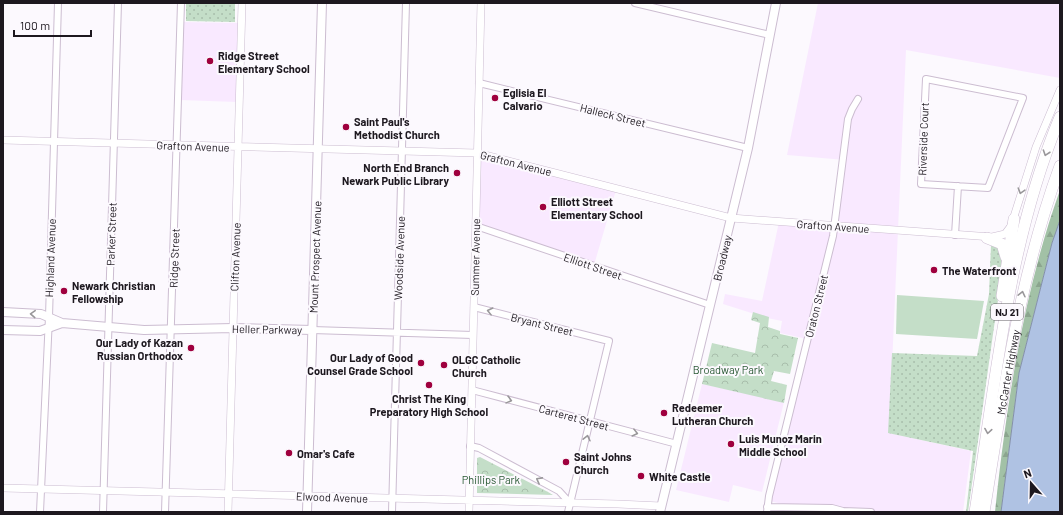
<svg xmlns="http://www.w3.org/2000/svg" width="1063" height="515" font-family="Barlow,sans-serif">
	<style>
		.built { fill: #f9e9ff }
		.grass { fill: url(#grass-dots) }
		.forest { fill: url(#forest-firs) }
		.park { fill: url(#park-crowns) }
		.pitch { fill: #c4dec8 }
		.water { fill: #afc2e3; stroke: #838fa8 }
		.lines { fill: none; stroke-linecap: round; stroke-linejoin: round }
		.minor-casing { stroke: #ccbdd1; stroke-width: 8 }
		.tertiary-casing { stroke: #ccbdd1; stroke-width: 8 }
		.secondary-casing { stroke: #ccbdd1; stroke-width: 10 }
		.motorway-casing { stroke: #ccbdd1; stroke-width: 12 }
		.minor { stroke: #fff; stroke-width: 6 }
		.tertiary { stroke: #fff; stroke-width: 7 }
		.secondary { stroke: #fff; stroke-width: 8 }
		.motorway { stroke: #fff; stroke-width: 11 }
		.oneway { stroke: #99979a }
		.poi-dot { fill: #9f003e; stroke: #fcf9fe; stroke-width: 1.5 }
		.labels { text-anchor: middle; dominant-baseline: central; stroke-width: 4; stroke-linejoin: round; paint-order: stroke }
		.shield { fill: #fcf9fe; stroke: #605c62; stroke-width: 1 }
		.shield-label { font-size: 10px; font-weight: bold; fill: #1d181f }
		.poi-label { font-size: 11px; font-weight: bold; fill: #1d181f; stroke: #fcf9fe; text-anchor: start }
		.street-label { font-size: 11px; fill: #1d181f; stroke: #fcf9fe }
		.park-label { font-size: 11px; fill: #285833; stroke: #fcf9fe }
	</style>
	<defs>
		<pattern id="grass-dots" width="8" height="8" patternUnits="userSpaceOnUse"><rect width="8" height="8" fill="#c4dec8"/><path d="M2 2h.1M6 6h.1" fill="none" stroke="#a8beab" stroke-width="1.8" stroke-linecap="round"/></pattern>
		<pattern id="forest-firs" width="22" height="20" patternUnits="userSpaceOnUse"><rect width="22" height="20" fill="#a2c1a6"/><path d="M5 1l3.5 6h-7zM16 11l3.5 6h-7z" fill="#8ba58e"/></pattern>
		<pattern id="park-crowns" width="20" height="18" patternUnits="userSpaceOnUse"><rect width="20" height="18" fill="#c4dec8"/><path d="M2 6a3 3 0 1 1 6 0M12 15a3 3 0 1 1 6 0" fill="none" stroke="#a8beab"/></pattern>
	</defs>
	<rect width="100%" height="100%" fill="#fcf9fe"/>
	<path class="built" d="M818 3H1060V78L906 50 889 433 971 451 963 512H819L769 501 807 339 780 333 782 321 767 318 723 304 725 294 762 301 779 222 835 227 845 160 787 155Z
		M182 22 240 23 237 102 180 100Z
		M477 154 616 190 594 265 476 225Z
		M702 384 784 402 762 492 733 485 729 502 676 490Z"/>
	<path class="grass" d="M186 3H235V22L186 21Z
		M991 245H997L1003 263 968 512H966L973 451 888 433 892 353 977 356 989 294Z"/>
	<path class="forest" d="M1060 190V220L1052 243 1019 373 1001 512H995C1006 406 1024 290 1060 190Z"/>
	<path class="park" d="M753 312 769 317 768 327 780 331V334L798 338 790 374 774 371 771 381 787 385 784 403 702 384 712 343 755 353 760 323 751 320Z
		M480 457 548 492 553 495 477 493V458Z"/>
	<path class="pitch" d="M897 295 984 301 977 339 896 334Z"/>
	<path class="water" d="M1060 220V512H1001L1019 373 1052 243Z"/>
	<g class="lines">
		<g class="minor-casing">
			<path id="minor" d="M635 3 770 35
				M926 79 1023 98 988 188 921 184Z
				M479 83 748 148
				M476 226 710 305
				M955 235 958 186
				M474 307 609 341 568 512
				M312 330 473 335
				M472 390 677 444
				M470 446 479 448 559 491 570 503
				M767 507 832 508 843 511 871 512
				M40 512 49 317 58 3
				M103 512 118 3
				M165 512 181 3
				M392 512 406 3
				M767 512 769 496 833 236 848 119 852 109 858 99"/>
		</g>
		<g class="tertiary-casing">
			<path id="tertiary" d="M3 140 477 153 731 218 992 237 1005 234 1011 226 1036 147 1060 90
				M3 488 618 504 661 506
				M228 512 242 3
				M469 512 481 3"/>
		</g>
		<g class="secondary-casing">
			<path id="secondary" d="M3 312 41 314 62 323 144 330 233 328 312 330
				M3 330 40 331 62 323
				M307 512 322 3
				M660 512 748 148 776 3"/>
		</g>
		<g class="motorway-casing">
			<g id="motorway">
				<path d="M987 238 1002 244 1006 257"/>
				<path d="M1002 296 1014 219"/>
				<path d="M975 512C996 379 1008 242 1060 117"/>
				<path id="s1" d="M984 512C1003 395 1019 278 1060 166"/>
			</g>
		</g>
		<use href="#minor" class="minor"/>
		<use href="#tertiary" class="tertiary"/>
		<use href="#secondary" class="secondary"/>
		<use href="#motorway" class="motorway"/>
	</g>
	<defs><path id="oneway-chevron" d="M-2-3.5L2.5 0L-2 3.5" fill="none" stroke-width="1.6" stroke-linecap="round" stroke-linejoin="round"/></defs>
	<g class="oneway">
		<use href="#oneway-chevron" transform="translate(1046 153) rotate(109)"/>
		<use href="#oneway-chevron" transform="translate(1021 191) rotate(107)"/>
		<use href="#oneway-chevron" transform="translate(1022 294) rotate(-77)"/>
		<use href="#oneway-chevron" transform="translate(490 311) rotate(-166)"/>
		<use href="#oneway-chevron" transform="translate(33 314) rotate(-177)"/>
		<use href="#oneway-chevron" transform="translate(509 400) rotate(15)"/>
		<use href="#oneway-chevron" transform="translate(988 431) rotate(99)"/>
		<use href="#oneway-chevron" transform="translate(635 433) rotate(14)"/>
		<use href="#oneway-chevron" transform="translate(587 438) rotate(-77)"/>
		<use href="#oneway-chevron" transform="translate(539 480) rotate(-152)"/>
	</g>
	<g class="poi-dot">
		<circle cx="210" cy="61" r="4"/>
		<circle cx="495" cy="98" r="4"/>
		<circle cx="346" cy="127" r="4"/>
		<circle cx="457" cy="173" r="4"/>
		<circle cx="543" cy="207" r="4"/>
		<circle cx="934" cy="270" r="4"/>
		<circle cx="64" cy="291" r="4"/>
		<circle cx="191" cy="348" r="4"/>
		<circle cx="421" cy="363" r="4"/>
		<circle cx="444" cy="365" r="4"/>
		<circle cx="429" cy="385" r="4"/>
		<circle cx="664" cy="413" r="4"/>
		<circle cx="731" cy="444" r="4"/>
		<circle cx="289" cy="453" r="4"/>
		<circle cx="566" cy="462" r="4"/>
		<circle cx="641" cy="476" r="4"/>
	</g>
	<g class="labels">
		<rect class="shield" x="991" y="304" width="32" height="16" rx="3"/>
		<g class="shield-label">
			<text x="1007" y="312">NJ 21</text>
		</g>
		<g class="poi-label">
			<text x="218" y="55">Ridge Street<tspan x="218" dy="13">Elementary School</tspan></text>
			<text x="503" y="92">Eglisia El<tspan x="503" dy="13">Calvario</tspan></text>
			<text x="354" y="121">Saint Paul's<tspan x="354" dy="13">Methodist Church</tspan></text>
			<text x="449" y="167" text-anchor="end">North End Branch<tspan x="449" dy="13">Newark Public Library</tspan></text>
			<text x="551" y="201">Elliott Street<tspan x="551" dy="13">Elementary School</tspan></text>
			<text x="942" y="270">The Waterfront</text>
			<text x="72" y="285">Newark Christian<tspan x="72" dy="13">Fellowship</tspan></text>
			<text x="183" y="342" text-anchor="end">Our Lady of Kazan<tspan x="183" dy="13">Russian Orthodox</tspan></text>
			<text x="413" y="357" text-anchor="end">Our Lady of Good<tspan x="413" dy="13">Counsel Grade School</tspan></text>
			<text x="452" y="359">OLGC Catholic<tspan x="452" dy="13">Church</tspan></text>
			<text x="429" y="398" text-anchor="middle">Christ The King<tspan x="429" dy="13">Preparatory High School</tspan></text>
			<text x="672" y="407">Redeemer<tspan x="672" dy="13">Lutheran Church</tspan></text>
			<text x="739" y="438">Luis Munoz Marin<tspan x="739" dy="13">Middle School</tspan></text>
			<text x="297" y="453">Omar's Cafe</text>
			<text x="574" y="456">Saint Johns<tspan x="574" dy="13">Church</tspan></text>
			<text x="649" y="476">White Castle</text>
		</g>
		<g class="street-label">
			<text transform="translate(613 115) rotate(14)">Halleck Street</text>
			<text transform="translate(923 139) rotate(-88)">Riverside Court</text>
			<text transform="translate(193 146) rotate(2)">Grafton Avenue</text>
			<text transform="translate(516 163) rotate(14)">Grafton Avenue</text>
			<text transform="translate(833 226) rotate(4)">Grafton Avenue</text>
			<text transform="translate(111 234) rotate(-88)">Parker Street</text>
			<text transform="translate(235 257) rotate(-88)">Clifton Avenue</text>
			<text transform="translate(315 257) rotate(-88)">Mount Prospect Avenue</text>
			<text transform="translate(475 257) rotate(-89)">Summer Avenue</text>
			<text transform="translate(50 258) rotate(-88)">Highland Avenue</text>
			<text transform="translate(174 258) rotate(-88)">Ridge Street</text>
			<text transform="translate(399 258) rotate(-88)">Woodside Avenue</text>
			<text transform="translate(722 258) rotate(-76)">Broadway</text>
			<text transform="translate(593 266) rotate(19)">Elliott Street</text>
			<text transform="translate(816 306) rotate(-76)">Oraton Street</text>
			<text transform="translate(542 324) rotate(14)">Bryant Street</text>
			<text transform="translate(267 329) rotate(1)">Heller Parkway</text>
			<text stroke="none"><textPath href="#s1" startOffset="142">McCarter Highway</textPath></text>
			<text transform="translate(574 417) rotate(15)">Carteret Street</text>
			<text transform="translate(332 497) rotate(2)">Elwood Avenue</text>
		</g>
		<g class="park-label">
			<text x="728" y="369">Broadway Park</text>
			<text x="491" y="479">Phillips Park</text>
		</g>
	</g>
	<rect width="1063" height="515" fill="none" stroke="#1d181f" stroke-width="8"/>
	<g transform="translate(1031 483) rotate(340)" stroke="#fcf9fe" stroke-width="3" paint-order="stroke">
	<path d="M0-3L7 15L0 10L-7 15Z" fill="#1d181f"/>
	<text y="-6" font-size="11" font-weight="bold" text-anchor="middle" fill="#1d181f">N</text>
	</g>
	<path d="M14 30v6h77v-6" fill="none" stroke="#1d181f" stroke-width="2"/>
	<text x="20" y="30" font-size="12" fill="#1d181f" stroke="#fcf9fe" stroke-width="3" paint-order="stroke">100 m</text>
</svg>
